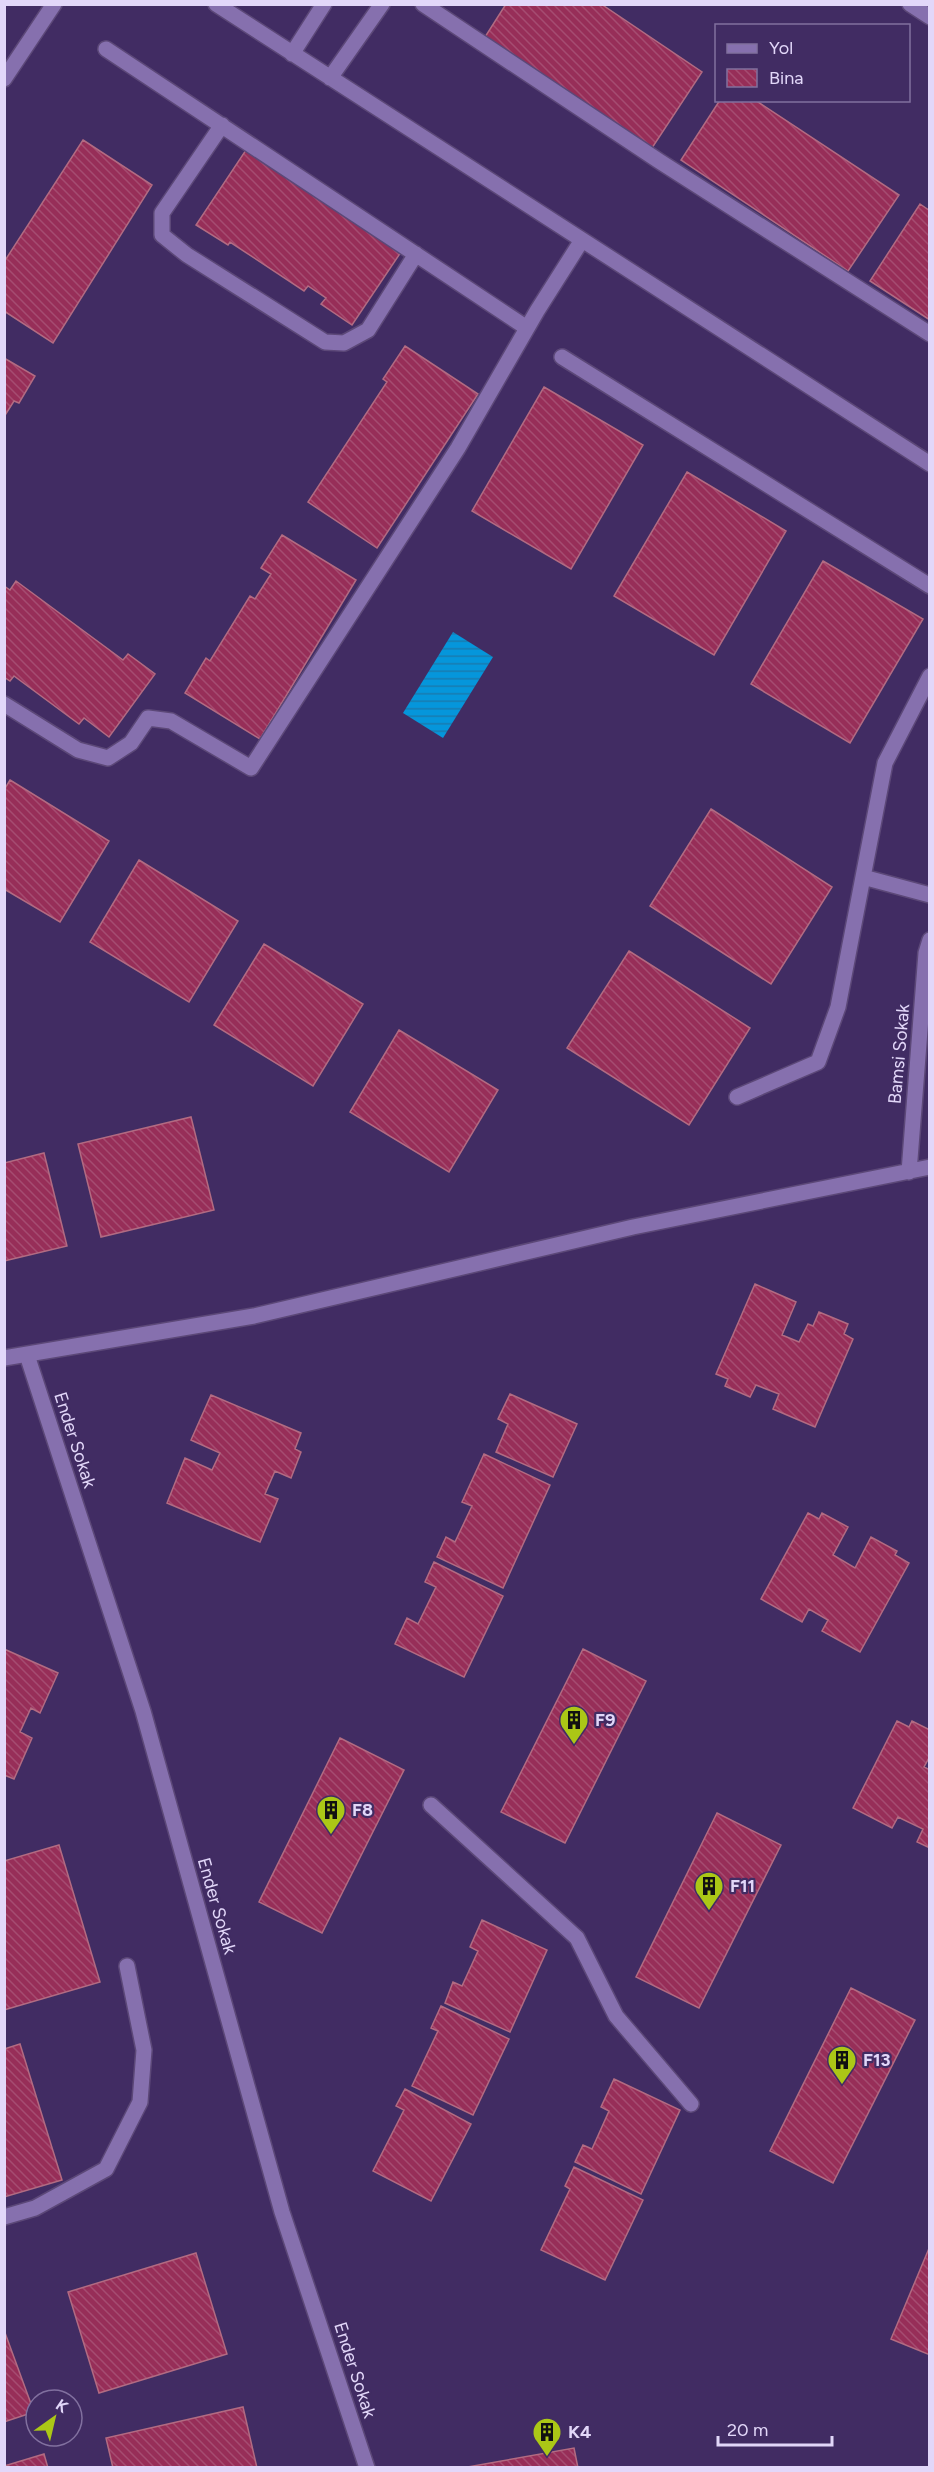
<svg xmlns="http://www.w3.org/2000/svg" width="934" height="2472" font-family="Figtree,sans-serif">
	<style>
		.water { fill: url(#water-rules) }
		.building { fill: url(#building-back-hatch); stroke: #b26b82; stroke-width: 1.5 }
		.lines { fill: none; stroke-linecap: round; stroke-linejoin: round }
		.minor-casing { stroke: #5c4878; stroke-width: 18 }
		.minor { stroke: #8670ae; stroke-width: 15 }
		.labels { text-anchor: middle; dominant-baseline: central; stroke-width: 4.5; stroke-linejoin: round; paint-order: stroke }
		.street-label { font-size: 18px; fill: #e2d7f9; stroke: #412c63 }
		.poi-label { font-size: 18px; font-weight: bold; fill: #e2d7f9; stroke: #412c63; text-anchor: start }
	</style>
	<defs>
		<pattern id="water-rules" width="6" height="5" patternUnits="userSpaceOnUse" patternTransform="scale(1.5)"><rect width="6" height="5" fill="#0596db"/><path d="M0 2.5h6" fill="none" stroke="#187cb0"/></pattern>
		<pattern id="building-back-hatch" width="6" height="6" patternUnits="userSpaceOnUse" patternTransform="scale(1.5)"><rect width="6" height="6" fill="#972e58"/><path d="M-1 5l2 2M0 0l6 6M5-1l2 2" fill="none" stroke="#a54c71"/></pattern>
	</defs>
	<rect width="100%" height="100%" fill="#412c63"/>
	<path class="water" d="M453 632 493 657 443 738 403 713Z"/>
	<path class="building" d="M506 4H601L702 72 652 148 485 37Z
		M720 100H755L899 195 848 271 681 160Z
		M83 140 152 185 53 343 4 311V262Z
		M246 150 401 252 352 325 321 304 326 298 308 286 304 291 230 242 228 245 196 225Z
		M920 204 930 211V320L870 281Z
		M405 346 478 394 377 548 308 502 387 382 383 379Z
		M4 358 35 376 19 403 14 401 4 417Z
		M544 387 643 445 571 569 472 511Z
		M687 472 786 531 714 655 614 596Z
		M282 535 356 580 260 739 185 693 206 658 210 661 250 596 255 599 271 574 261 568Z
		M823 561 923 619 850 743 751 684Z
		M16 581 123 660 128 654 155 674 109 737 84 718 79 724 14 676 10 681 4 677V586L10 590Z
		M10 780 109 841 60 922 4 889V790Z
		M711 809 832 887 771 984 650 906Z
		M139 860 238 921 189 1002 90 942Z
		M264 944 363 1004 313 1086 214 1025Z
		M629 951 750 1028 689 1125 567 1048Z
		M399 1030 498 1090 449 1172 350 1112Z
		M191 1117 214 1210 101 1237 78 1144Z
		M44 1153 67 1246 4 1261V1163Z
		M755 1284 796 1302 782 1335 799 1342 808 1324 813 1326 819 1312 848 1324 844 1334 853 1339 815 1427 773 1409 779 1394 756 1385 750 1397 725 1386 728 1379 716 1374Z
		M510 1394 577 1424 553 1477 496 1452 508 1424 498 1419Z
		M211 1395 301 1433 295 1449 301 1452 291 1478 275 1471 265 1494 278 1499 260 1542 167 1503 185 1458 212 1470 220 1453 191 1440Z
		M484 1454 550 1485 503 1588 437 1557 446 1537 455 1542 472 1506 462 1502Z
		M808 1513 819 1519 822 1513 848 1527 833 1555 855 1568 871 1537 897 1551 895 1555 909 1563 860 1652 822 1631 828 1620 809 1609 802 1622 761 1599Z
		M434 1562 503 1596 464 1677 395 1644 407 1618 418 1624 436 1587 425 1582Z
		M4 1649 58 1673 40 1713 31 1708 20 1732 32 1738 14 1779 4 1775Z
		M583 1649 646 1681 565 1843 501 1812Z
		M897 1721 909 1727 912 1721 930 1730V1756L924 1767 930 1770V1848L917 1842 923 1829 898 1817 892 1828 853 1808Z
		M340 1738 404 1770 322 1933 259 1902Z
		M717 1813 781 1845 699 2008 636 1977Z
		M59 1845 100 1982 4 2010V1861Z
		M482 1920 547 1950 510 2032 445 2003 453 1982 462 1986 478 1951 470 1947Z
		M851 1988 915 2020 833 2183 770 2151Z
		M441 2006 509 2039 473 2115 412 2086 438 2031 431 2028Z
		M20 2044 62 2180 4 2197V2049Z
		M614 2079 680 2110 641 2194 575 2162 583 2145 592 2149 609 2111 601 2107Z
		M405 2089 471 2124 431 2201 373 2171 404 2110 396 2106Z
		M574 2167 643 2200 605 2280 541 2250 570 2189 565 2186Z
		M930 2246V2355L891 2339Z
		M196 2253 227 2354 99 2393 68 2292Z
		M4 2330 34 2412 4 2422Z
		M243 2407 257 2468H113L106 2438Z
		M574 2448 578 2468H462Z
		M44 2454 48 2468H4V2466Z"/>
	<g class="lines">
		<g class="minor-casing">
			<path id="minor" d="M216 4 930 464
				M423 4 659 161 930 334
				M910 4 930 17
				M106 49 527 328
				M292 54 324 4
				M330 78 382 4
				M4 79 54 4
				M222 125 162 213V235L187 255 325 342 344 343 368 330 416 254
				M562 357 930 586
				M4 704 78 750 108 758 131 743 148 718 171 721 251 768 458 448 537 311 582 240
				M863 877 885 763 930 676
				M737 1097 818 1062 838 1007 863 877 930 895
				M909 1172 926 953 930 940
				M27 1355 143 1711 282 2212 367 2468
				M4 1358 254 1316 633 1227 930 1167
				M431 1805 577 1938 616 2016 691 2104
				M4 2217 35 2208 106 2169 140 2102 144 2050 127 1966"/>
		</g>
		<use href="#minor" class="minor"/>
	</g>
	<defs>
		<g id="building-pin" transform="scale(1.5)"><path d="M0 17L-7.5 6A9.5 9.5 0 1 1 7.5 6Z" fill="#abc716" stroke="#412c63"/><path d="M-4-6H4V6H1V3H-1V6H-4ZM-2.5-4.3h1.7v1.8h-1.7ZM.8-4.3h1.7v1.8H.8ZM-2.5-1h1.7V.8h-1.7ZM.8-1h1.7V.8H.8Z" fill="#111"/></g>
	</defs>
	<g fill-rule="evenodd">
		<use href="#building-pin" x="574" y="1720"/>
		<use href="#building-pin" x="331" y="1810"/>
		<use href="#building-pin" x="709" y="1886"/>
		<use href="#building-pin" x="842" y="2060"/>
		<use href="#building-pin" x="547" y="2432"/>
	</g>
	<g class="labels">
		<g class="street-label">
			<text transform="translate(899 1054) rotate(-85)">Bamsi Sokak</text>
			<text transform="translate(75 1440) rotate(72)">Ender Sokak</text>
			<text transform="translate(217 1906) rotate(74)">Ender Sokak</text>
			<text transform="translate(355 2370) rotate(72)">Ender Sokak</text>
		</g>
		<g class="poi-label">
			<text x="595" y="1720">F9</text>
			<text x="352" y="1810">F8</text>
			<text x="730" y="1886">F11</text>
			<text x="863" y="2060">F13</text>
			<text x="568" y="2432">K4</text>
		</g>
	</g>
	<rect width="934" height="2472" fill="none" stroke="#e2d7f9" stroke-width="12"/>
	<rect x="715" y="24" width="195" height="78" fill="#412c63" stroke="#81709f" stroke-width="1.5"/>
	<rect x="727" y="44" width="30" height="9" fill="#8670ae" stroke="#81709f" stroke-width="1.5"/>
	<text x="769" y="54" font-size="18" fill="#e2d7f9">Yol</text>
	<rect x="727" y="69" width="30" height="18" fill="url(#building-back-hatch)" stroke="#81709f" stroke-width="1.5"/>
	<text x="769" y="84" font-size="18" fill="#e2d7f9">Bina</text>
	<g transform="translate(54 2418) rotate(34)"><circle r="28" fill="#412c63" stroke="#81709f" stroke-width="1.5"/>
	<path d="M0-4.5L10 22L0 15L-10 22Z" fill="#abc716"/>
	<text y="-9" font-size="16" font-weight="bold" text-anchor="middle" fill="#e2d7f9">K</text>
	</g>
	<path d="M718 2436v9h114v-9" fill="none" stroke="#e2d7f9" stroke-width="3"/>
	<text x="727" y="2436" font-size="18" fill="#e2d7f9" stroke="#412c63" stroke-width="4.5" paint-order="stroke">20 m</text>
</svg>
